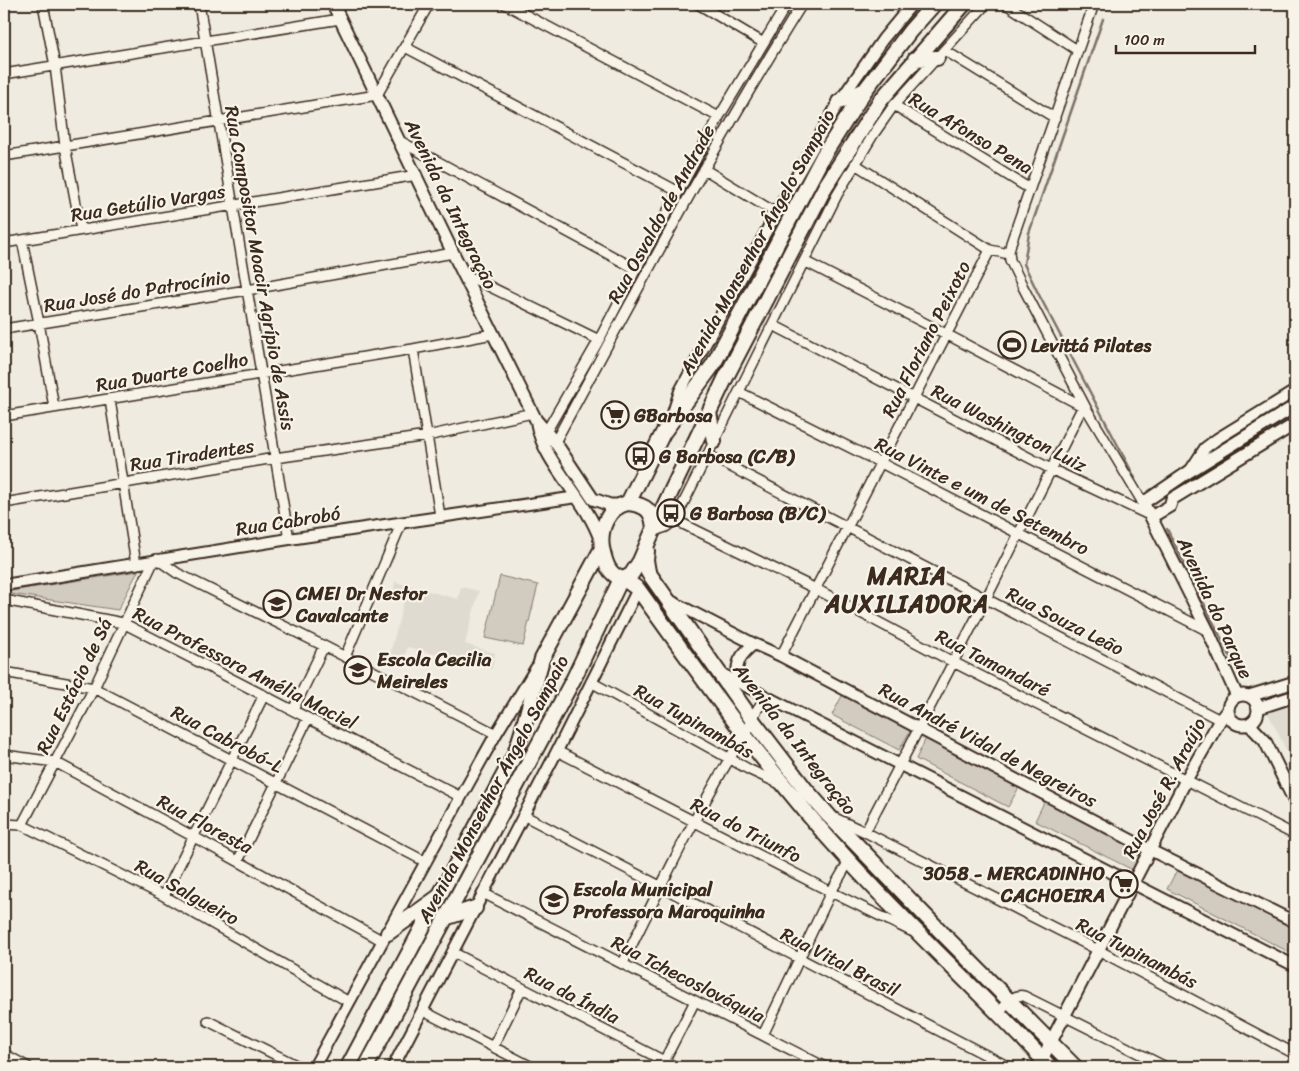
<svg xmlns="http://www.w3.org/2000/svg" width="1299" height="1071" font-family="Sriracha,sans-serif">
	<style>
		.built { fill: #e0dbd0 }
		.green { fill: #d1cbc0; stroke: #867a6f }
		.lines { fill: none; stroke-linecap: round; stroke-linejoin: round }
		.stream { stroke: #7e7266; stroke-width: 2.5 }
		.minor-casing { stroke: #3b2a1e; stroke-width: 12 }
		.tertiary-casing { stroke: #3b2a1e; stroke-width: 14 }
		.secondary-casing { stroke: #3b2a1e; stroke-width: 15 }
		.primary-casing { stroke: #3b2a1e; stroke-width: 18 }
		.minor { stroke: #f7f3e8; stroke-width: 9 }
		.tertiary { stroke: #f7f3e8; stroke-width: 10 }
		.secondary { stroke: #f7f3e8; stroke-width: 11 }
		.primary { stroke: #f7f3e8; stroke-width: 14 }
		.labels { text-anchor: middle; dominant-baseline: central; stroke-width: 4.5; stroke-linejoin: round; paint-order: stroke }
		.street-label { font-size: 19px; fill: #3b2a1e; stroke: #f7f3e8 }
		.poi-label { font-size: 19px; font-weight: bold; fill: #3b2a1e; stroke: #f7f3e8; text-anchor: start }
		.district-label { font-size: 24px; font-weight: bold; letter-spacing: 1px; fill: #3b2a1e; stroke: #f7f3e8 }
	</style>
	<rect width="100%" height="100%" fill="#efebe0"/>
	<filter id="ink" filterUnits="userSpaceOnUse"><feTurbulence type="fractalNoise" baseFrequency=".02" numOctaves="2"/><feDisplacementMap in="SourceGraphic" scale="10" xChannelSelector="R" yChannelSelector="G"/><feConvolveMatrix kernelMatrix="1 2 1 2 8 2 1 2 1" color-interpolation-filters="sRGB"/></filter>
	<g filter="url(#ink)">
		<path class="built" d="M395 582 458 599 461 587 479 591 465 644 495 653 492 669 407 647 405 658 390 655 404 600 393 597Z
			M1295 701V768L1266 709Z"/>
		<path class="green" d="M138 571 118 610 4 593V592Z
			M500 576 538 585 523 646 485 638Z
			M844 692 913 726 899 750 832 715Z
			M927 736 1022 782 1008 807 916 759Z
			M1047 796 1146 847 1133 870 1035 821Z
			M1180 864 1295 924V955L1167 889Z"/>
		<g class="lines">
			<path class="stream" d="M1103 19 1029 233 1024 264 1038 293 1135 478
				M1167 529 1238 672"/>
			<g class="minor-casing">
				<path id="minor" d="M43 4 55 66 65 146 81 230
					M199 4 289 539
					M505 4 719 117
					M698 4 762 42
					M1006 4 1077 50
					M1094 4 1011 243 1009 252 1010 260 1023 287 1086 408 1143 503
					M405 47 679 192
					M944 50 1055 118
					M4 74 340 19
					M894 105 1030 189
					M398 140 636 269
					M4 156 377 95 429 4
					M855 164 990 250 1009 254
					M704 169 776 213
					M22 240 39 323 54 407
					M4 243 417 175
					M804 261 946 334 1086 408
					M464 274 599 340
					M773 325 1051 469 1151 516
					M4 329 247 290 453 253
					M413 349 440 516
					M739 392 881 463 1208 631
					M110 400 136 564
					M4 416 413 349 493 334
					M546 432 599 340 636 269 719 117 787 4
					M555 442C635 295 713 146 802 4
					M708 455 1220 720
					M4 503 275 458 427 436 533 413
					M675 520 816 589 953 662 1295 835
					M654 531 666 527 675 520 837 195 873 135 894 105 986 4
					M157 559 177 573 324 646 496 734
					M4 600 123 623 461 797
					M781 656 990 250
					M345 657 402 522
					M4 672 94 688 426 862
					M591 682 750 770 780 784
					M293 710 324 646
					M557 751 831 892 911 931
					M4 755 55 762 194 837 383 941
					M523 815 1009 1067
					M835 818 865 832 1098 950 1295 1054
					M4 824 22 825 164 896 349 1002
					M22 825 94 688 154 560
					M865 832 986 599 1083 406
					M238 861 308 718
					M483 893 825 1067
					M164 896 264 695
					M452 952 676 1067
					M623 963C661 886 698 808 744 735 751 723 756 706 768 697
					M423 1011 532 1067
					M998 1013C1006 1005 1013 993 1024 996L1166 1067
					M208 1021 300 1067
					M763 1035 831 892 849 861
					M493 1047 522 988
					M4 1054 28 1067
					M661 1067 695 1001"/>
			</g>
			<g class="tertiary-casing">
				<path id="tertiary" d="M671 419 680 391 788 191 839 102 883 39 912 4
					M1190 471 1205 448 1217 439 1295 391
					M4 585 289 539 577 497
					M669 600 754 644 781 656 1150 850 1295 922
					M718 672 1295 966
					M738 681C735 663 740 655 754 644
					M314 1067 461 797 496 734 536 668
					M393 1067 557 751 638 589"/>
			</g>
			<g class="secondary-casing">
				<path id="secondary" d="M333 4 453 253 536 420 555 442 593 499 610 505H618
					M537 424C544 464 586 498 600 539
					M1151 517 1170 506 1172 499 1295 424
					M1228 710a15 15 0 1 1 30 0a15 15 0 1 1-30 0Z
					M1237 696 1208 631 1151 517 1143 503 1190 471 1295 406
					M1249 696 1295 682
					M1258 708 1295 696
					M1249 724 1265 741 1295 802
					M1038 1067 1186 780 1220 720 1227 711"/>
			</g>
			<g class="primary-casing">
				<path id="primary" d="M915 59 937 58
					M839 102 865 90
					M709 412 714 441
					M628 503C647 505 653 511 654 530
					M602 548C605 562 608 575 623 579
					M647 551 646 560 648 572 753 721 806 790 829 816 945 936 1075 1067
					M624 579 638 589C705 682 771 776 849 861 914 932 985 997 1050 1067
					M445 918 475 908
					M388 933 437 898
					M348 1067 515 754 522 732 542 659 602 548C599 529 608 507 628 503L663 433 713 365 823 156 865 90 910 31 934 4
					M366 1067 574 678 620 581 631 575 640 561 658 519 725 379 825 187 880 101 964 4"/>
			</g>
			<use href="#minor" class="minor"/>
			<use href="#tertiary" class="tertiary"/>
			<use href="#secondary" class="secondary"/>
			<use href="#primary" class="primary"/>
		</g>
	</g>
	<defs>
		<g id="stadium-ring" transform="scale(1.4375)"><circle r="9.5" fill="#f7f3e8" stroke="#3b2a1e" stroke-width="1.5"/><path d="M0-5a6.5 5 0 1 0 0 10a6.5 5 0 1 0 0-10ZM-3.5-1.8h7v3.6h-7Z" fill="#3b2a1e"/></g>
		<g id="supermarket-ring" transform="scale(1.4375)"><circle r="9.5" fill="#f7f3e8" stroke="#3b2a1e" stroke-width="1.5"/><path d="M-6-5.5h2.5l.6 2H6L4.5 2H-2.5L-4.4-4H-6ZM-1.5 3.2a1.3 1.3 0 1 0 .1 0ZM3 3.2a1.3 1.3 0 1 0 .1 0Z" fill="#3b2a1e"/></g>
		<g id="bus-ring" transform="scale(1.4375)"><circle r="9.5" fill="#f7f3e8" stroke="#3b2a1e" stroke-width="1.5"/><path d="M-5-6H5V4H4V6H2V4H-2V6H-4V4H-5ZM-3.5-4V0h7V-4ZM-3.5 1.2v1.5H-2V1.2ZM2 1.2v1.5H3.5V1.2Z" fill="#3b2a1e"/></g>
		<g id="school-ring" transform="scale(1.4375)"><circle r="9.5" fill="#f7f3e8" stroke="#3b2a1e" stroke-width="1.5"/><path d="M0-5L7-2L0 1L-7-2ZM-4 1L0 2.5L4 1V4Q0 6-4 4Z" fill="#3b2a1e"/></g>
	</defs>
	<g fill-rule="evenodd">
		<use href="#stadium-ring" x="1012" y="345"/>
		<use href="#supermarket-ring" x="615" y="415"/>
		<use href="#bus-ring" x="640" y="456"/>
		<use href="#bus-ring" x="671" y="513"/>
		<use href="#school-ring" x="277" y="604"/>
		<use href="#school-ring" x="358" y="670"/>
		<use href="#supermarket-ring" x="1124" y="884"/>
		<use href="#school-ring" x="554" y="900"/>
	</g>
	<g class="labels">
		<g class="street-label">
			<text transform="translate(971 133) rotate(31)">Rua Afonso Pena</text>
			<text transform="translate(148 203) rotate(-9)">Rua Getúlio Vargas</text>
			<text transform="translate(451 204) rotate(64)">Avenida da Integração</text>
			<text transform="translate(661 214) rotate(-61)">Rua Osvaldo de Andrade</text>
			<text transform="translate(757 242) rotate(-61)">Avenida Monsenhor Ângelo Sampaio</text>
			<text transform="translate(260 268) rotate(80)">Rua Compositor Moacir Agrípio de Assis</text>
			<text transform="translate(137 291) rotate(-9)">Rua José do Patrocínio</text>
			<text transform="translate(926 339) rotate(-63)">Rua Floriano Peixoto</text>
			<text transform="translate(172 372) rotate(-10)">Rua Duarte Coelho</text>
			<text transform="translate(1009 428) rotate(27)">Rua Washington Luiz</text>
			<text transform="translate(192 455) rotate(-9)">Rua Tiradentes</text>
			<text transform="translate(982 496) rotate(27)">Rua Vinte e um de Setembro</text>
			<text transform="translate(288 521) rotate(-9)">Rua Cabrobó</text>
			<text transform="translate(1215 608) rotate(65)">Avenida do Parque</text>
			<text transform="translate(1065 621) rotate(27)">Rua Souza Leão</text>
			<text transform="translate(993 663) rotate(27)">Rua Tamandaré</text>
			<text transform="translate(245 668) rotate(27)">Rua Professora Amélia Maciel</text>
			<text transform="translate(74 686) rotate(-64)">Rua Estácio de Sá</text>
			<text transform="translate(694 721) rotate(29)">Rua Tupinambás</text>
			<text transform="translate(227 739) rotate(28)">Rua Cabrobó-L</text>
			<text transform="translate(795 739) rotate(52)">Avenida da Integração</text>
			<text transform="translate(988 745) rotate(28)">Rua André Vidal de Negreiros</text>
			<text transform="translate(1164 788) rotate(-62)">Rua José R. Araújo</text>
			<text transform="translate(493 789) rotate(-62)">Avenida Monsenhor Ângelo Sampaio</text>
			<text transform="translate(205 824) rotate(28)">Rua Floresta</text>
			<text transform="translate(746 830) rotate(27)">Rua do Triunfo</text>
			<text transform="translate(187 892) rotate(29)">Rua Salgueiro</text>
			<text transform="translate(1137 953) rotate(27)">Rua Tupinambás</text>
			<text transform="translate(840 962) rotate(27)">Rua Vital Brasil</text>
			<text transform="translate(688 979) rotate(27)">Rua Tchecoslováquia</text>
			<text transform="translate(572 995) rotate(27)">Rua da Índia</text>
		</g>
		<g class="poi-label">
			<text x="1031" y="345">Levittá Pilates</text>
			<text x="634" y="415">GBarbosa</text>
			<text x="659" y="456">G Barbosa (C/B)</text>
			<text x="690" y="513">G Barbosa (B/C)</text>
			<text x="296" y="593">CMEI Dr Nestor<tspan x="296" dy="22">Cavalcante</tspan></text>
			<text x="377" y="659">Escola Cecilia<tspan x="377" dy="22">Meireles</tspan></text>
			<text x="1105" y="873" text-anchor="end">3058 - MERCADINHO<tspan x="1105" dy="22">CACHOEIRA</tspan></text>
			<text x="573" y="889">Escola Municipal<tspan x="573" dy="22">Professora Maroquinha</tspan></text>
		</g>
		<g class="district-label">
			<text x="907" y="576">MARIA<tspan x="907" dy="28">AUXILIADORA</tspan></text>
		</g>
	</g>
	<rect width="1299" height="1071" fill="none" stroke="#f7f3e8" stroke-width="20"/>
	<rect x="10" y="10" width="1279" height="1051" fill="none" stroke="#3b2a1e" stroke-width="2" filter="url(#ink)"/>
	<path d="M1116 45v8h139v-8" fill="none" stroke="#3b2a1e" stroke-width="2.5"/>
	<text x="1124" y="45" font-size="15" fill="#3b2a1e" stroke="#f7f3e8" stroke-width="4" paint-order="stroke">100 m</text>
</svg>
